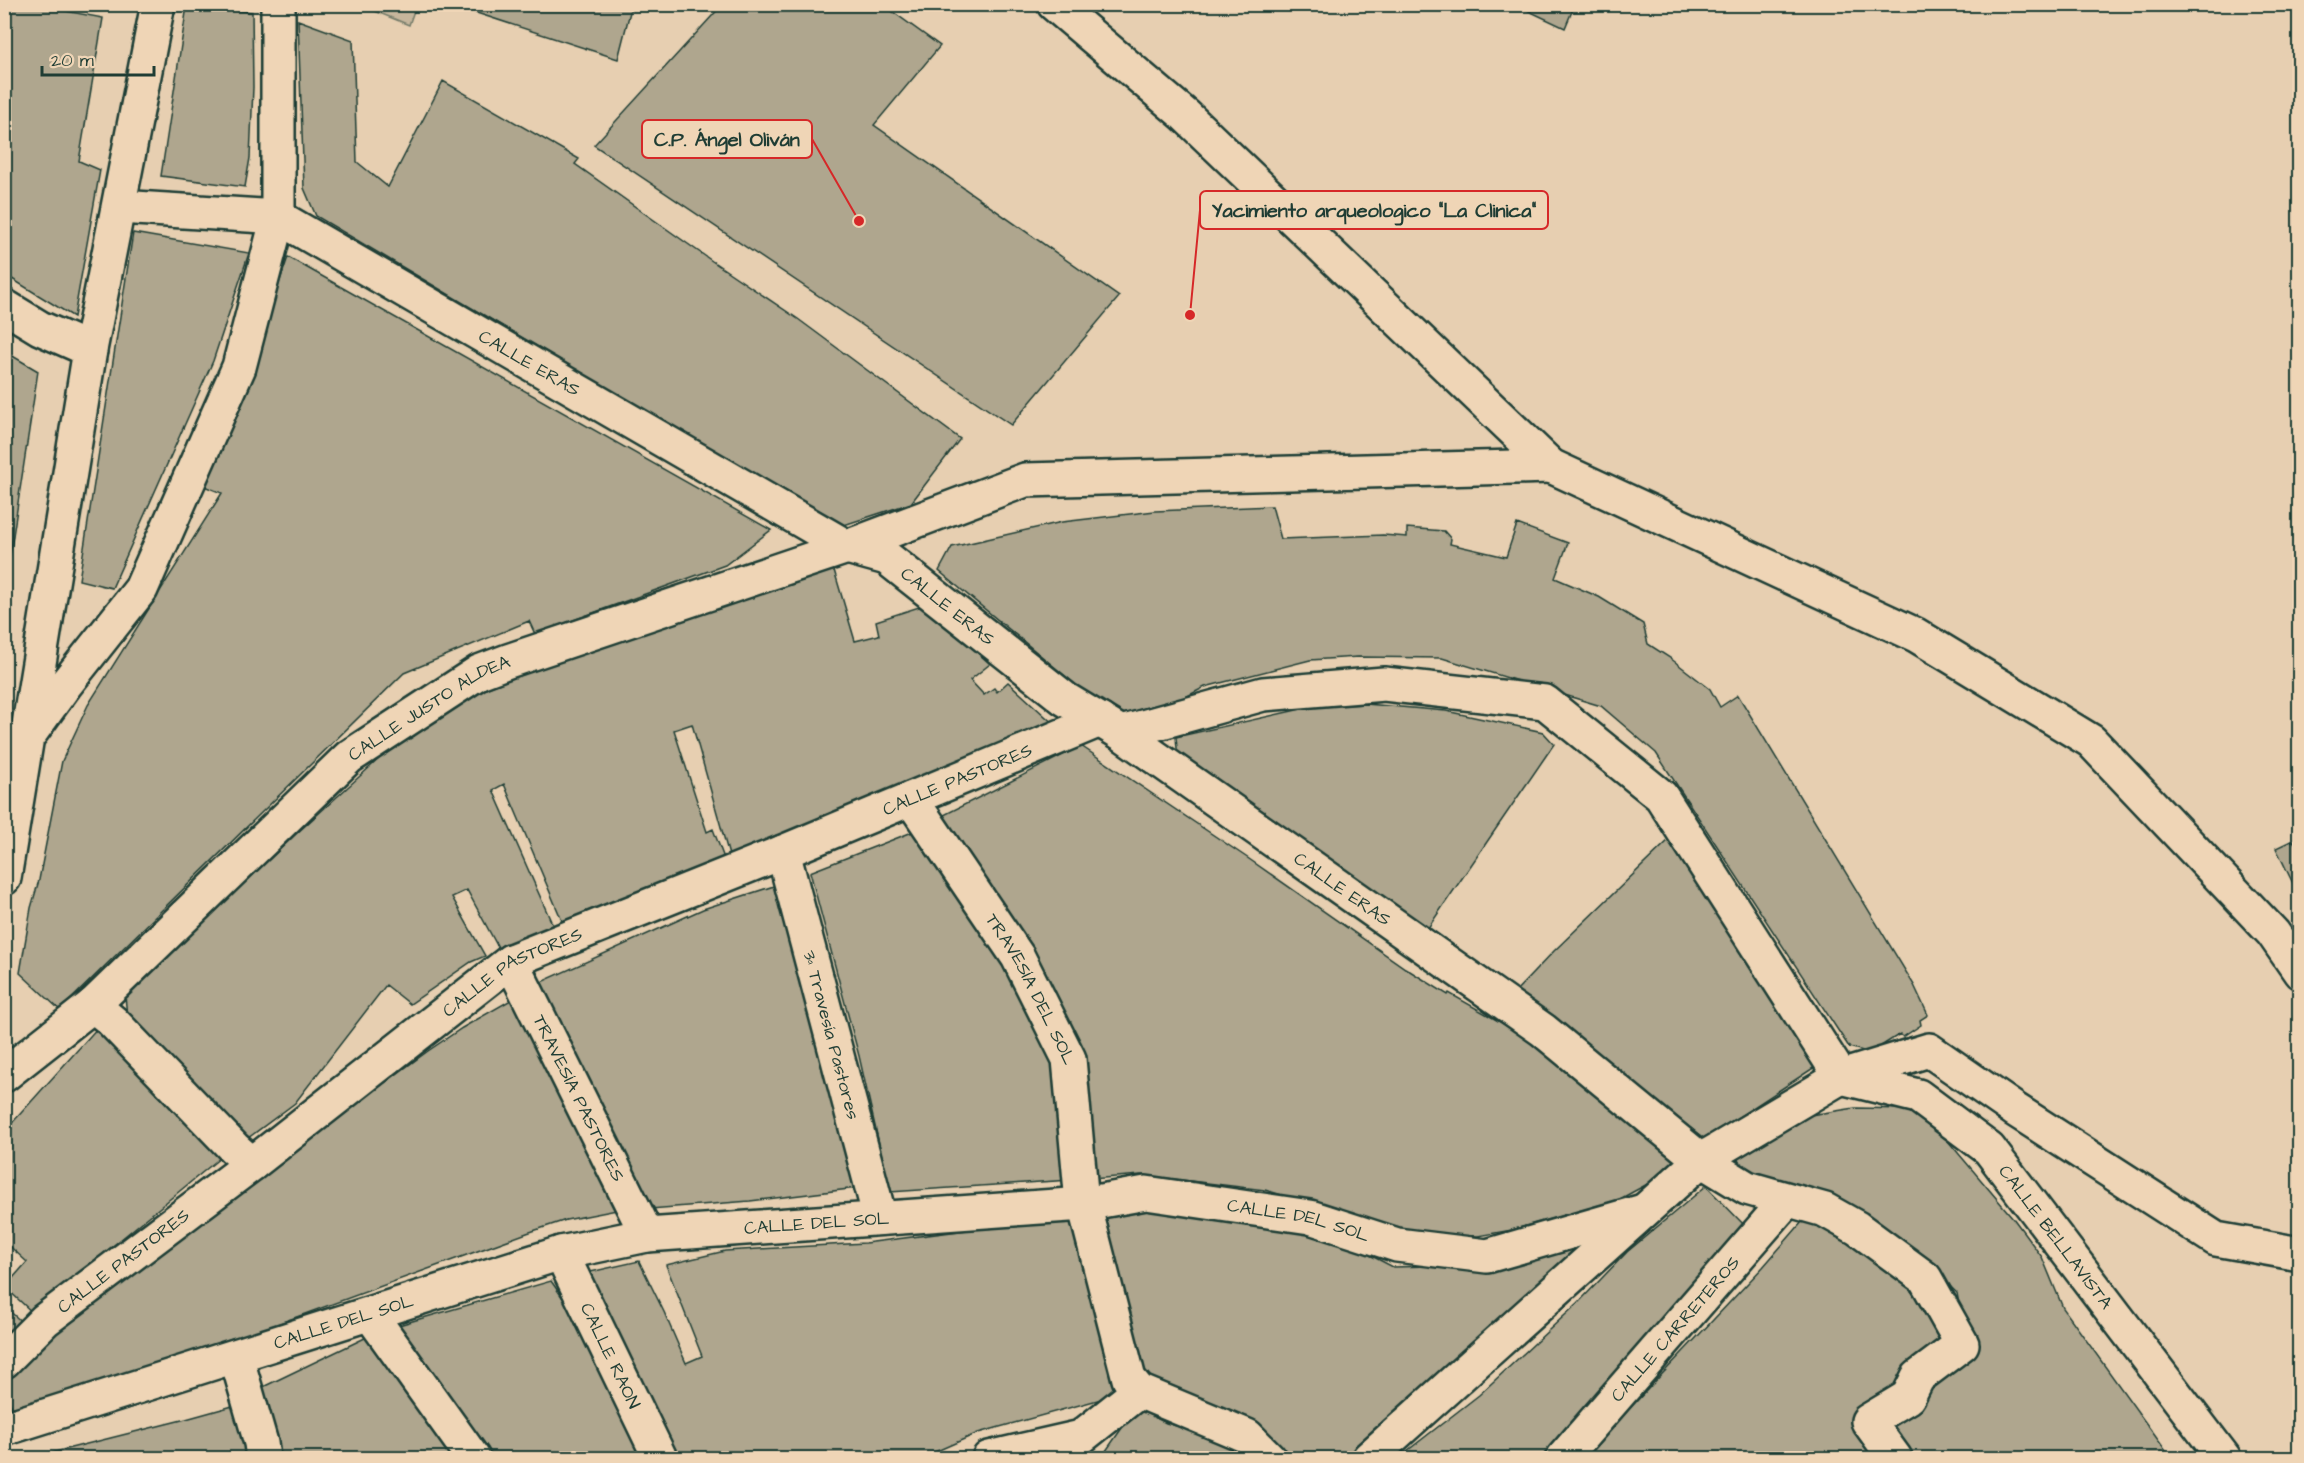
<svg xmlns="http://www.w3.org/2000/svg" width="2304" height="1463" font-family="'Architects Daughter',sans-serif">
	<style>
		.green { fill: #c6b69c; stroke: #727a68; stroke-width: 1.5 }
		.building { fill: #afa68e; stroke: #1f3d34; stroke-width: 1.5 }
		.lines { fill: none; stroke-linecap: round; stroke-linejoin: round }
		.minor-casing { stroke: #1f3d34; stroke-width: 38 }
		.minor { stroke: #efd5b6; stroke-width: 33 }
		.labels { text-anchor: middle; dominant-baseline: central; stroke-width: 6; stroke-linejoin: round; paint-order: stroke }
		.street-label { font-size: 18px; fill: #1f3d34; stroke: #efd5b6 }
		.leader { fill: none; stroke: #d62828; stroke-width: 2 }
		.callout-dot { fill: #d62828; stroke: #efd5b6; stroke-width: 2 }
		.callout { fill: #efd5b6; stroke: #d62828; stroke-width: 2 }
		.callout-label { font-size: 20px; text-anchor: middle; font-weight: bold; fill: #1f3d34 }
	</style>
	<rect width="100%" height="100%" fill="#e7cfb1"/>
	<filter id="ink" filterUnits="userSpaceOnUse"><feTurbulence type="fractalNoise" baseFrequency=".0167" numOctaves="2"/><feDisplacementMap in="SourceGraphic" scale="12" xChannelSelector="R" yChannelSelector="G"/><feConvolveMatrix kernelMatrix="1 2 1 2 8 2 1 2 1" color-interpolation-filters="sRGB"/></filter>
	<g filter="url(#ink)">
		<path class="green" d="M360 5H416L409 25Z"/>
		<path class="building" d="M4 4H28L103 18 79 161 100 170 74 317 4 274Z
			M449 4H632L618 59Z
			M723 4H882L940 46 874 125 1119 297 1011 425 594 145Z
			M1514 4H1575L1565 28Z
			M187 6 252 12 253 87 250 158 245 187 161 176Z
			M298 20 353 40 357 162 388 187 443 81 579 159 575 164 712 261 798 319 960 439 911 503 841 526 316 216 304 188Z
			M133 233 249 253 213 361 112 588 79 580Z
			M288 257 771 530 725 565 535 634 529 621 404 673 60 1010 20 973 31 908 39 880 62 761 88 705 222 493 204 486 243 390Z
			M4 351 38 371 9 562 4 569Z
			M1272 506 1281 539 1383 535 1407 537V528L1444 531 1451 539 1450 544 1506 557 1517 524 1568 543 1555 578 1599 597 1643 624 1648 644 1670 658 1710 689 1720 707 1738 695 1914 985 1928 1015 1920 1020 1921 1025 1903 1037 1900 1034 1870 1053 1849 1047 1656 753 1601 706 1442 658 1358 657 1310 660 1205 687 1130 725 1087 694 939 571 952 547 1062 522 1155 511Z
			M834 570 855 641 879 635 876 621 925 605 990 664 970 680 984 695 994 688 997 692 1008 682 1058 728 730 859 692 724 674 730 707 832 713 829 725 861 563 923 504 784 493 790 554 928 499 949 467 890 452 897 485 956 471 962 410 1004 386 985 295 1103 244 1141 127 1016 125 996 296 834 381 757 482 690 698 608Z
			M1366 704 1446 711 1543 732 1554 744 1426 931 1178 759 1176 737 1315 706Z
			M1081 746 1249 859 1405 968 1448 995 1449 993 1523 1035 1678 1162 1679 1167 1618 1200 1512 1230 1478 1236 1407 1234 1348 1214 1265 1190 1141 1175 1091 1179 1084 1055 1081 1046 1026 946 938 818Z
			M915 831 1020 977 1061 1067 1071 1180 890 1192 859 1056 810 872Z
			M1670 839 1821 1063 1705 1139 1514 993 1554 951Z
			M2293 840 2300 852V898L2276 848Z
			M783 883 857 1188 750 1201 650 1209 607 1116 539 983 703 909Z
			M516 997 627 1208 566 1220 527 1233 162 1366 20 1424 4 1390V1374L52 1328 428 1051 462 1028Z
			M99 1026 226 1153 103 1254 58 1292 35 1315 5 1287 27 1262 4 1241V1132Z
			M1855 1108 1908 1109 1948 1141 2013 1218 2042 1257 2063 1308 2171 1458H1902L1879 1427 1964 1332 1957 1293 1900 1237 1866 1218 1740 1169 1738 1158 1767 1132 1804 1116Z
			M1706 1186 1751 1232 1598 1399 1540 1458H1398L1479 1395 1578 1303 1627 1252Z
			M1149 1207 1278 1224 1362 1251 1393 1267 1430 1266 1567 1242 1579 1259 1345 1458H1281L1156 1391 1139 1360 1097 1213Z
			M1809 1214 1919 1283 1911 1291 1952 1342 1858 1416 1889 1458H1583L1763 1267Z
			M1077 1216 1123 1393 978 1433 921 1458H675L586 1273 639 1261 664 1312 686 1363 702 1356 666 1265 725 1251 865 1243Z
			M551 1281 565 1301 647 1458H488L392 1327Z
			M4 1306 25 1325 10 1340 4 1335Z
			M369 1336 463 1458H280L263 1387Z
			M240 1404 252 1458H31L186 1419Z
			M1136 1408 1166 1423 1204 1434 1259 1458H1101Z"/>
		<g class="lines">
			<g class="minor-casing">
				<g id="minor">
					<path d="M1054 4 1185 115 1551 466 1916 635 2091 741 2273 933 2300 972"/>
					<path id="s1" d="M119 207 278 217 847 547 887 558 1065 699 1121 733 1543 1030 1701 1160 1747 1188 1825 1210 1857 1228 1925 1278 1962 1344 1918 1377 1908 1397 1868 1421 1895 1458"/>
					<path d="M4 306 40 328 90 350"/>
					<path d="M31 732 65 685 141 589 239 367 278 217V4"/>
					<path id="s2" d="M1121 733 1263 694 1384 684 1545 702 1661 796 1841 1077 1918 1096 1989 1149 2224 1458"/>
					<path id="s3" d="M911 799 1018 957 1069 1059 1081 1192 1129 1379 1139 1391 1247 1436 1269 1458"/>
					<path d="M783 852 880 1218"/>
					<path d="M4 878 90 350 158 4"/>
					<path id="s4" d="M511 961 647 1235"/>
					<path d="M93 1005 112 1021 234 1148 252 1164"/>
					<path id="s5" d="M4 1075 93 1005 349 757 479 672 508 661 847 547 1025 480 1551 466"/>
					<path id="s6" d="M561 1253 660 1458"/>
					<path d="M370 1314 473 1458"/>
					<path d="M236 1356 261 1443 263 1458"/>
					<path id="s7" d="M4 1361 45 1320 252 1164 511 961 783 852 1100 720"/>
					<path id="s8" d="M4 1429 561 1253 647 1235 1084 1204 1146 1193 1310 1217 1397 1245 1487 1256 1643 1211"/>
					<path d="M989 1458 1081 1437 1139 1391"/>
					<path d="M1369 1458 1701 1160 1841 1077 1929 1050 2014 1109 2216 1239 2300 1254"/>
					<path id="s9" d="M1563 1458 1787 1200"/>
				</g>
			</g>
			<use href="#minor" class="minor"/>
		</g>
	</g>
	<g class="labels">
		<g class="street-label">
			<text stroke="none"><textPath href="#s1" startOffset="450">CALLE ERAS</textPath></text>
			<text stroke="none"><textPath href="#s1" startOffset="936">CALLE ERAS</textPath></text>
			<text stroke="none"><textPath href="#s5" startOffset="564">CALLE JUSTO ALDEA</textPath></text>
			<text stroke="none"><textPath href="#s7" startOffset="1128">CALLE PASTORES</textPath></text>
			<text stroke="none"><textPath href="#s1" startOffset="1422">CALLE ERAS</textPath></text>
			<text stroke="none"><textPath href="#s7" startOffset="642">CALLE PASTORES</textPath></text>
			<text stroke="none"><textPath href="#s3" startOffset="225">TRAVESÍA DEL SOL</textPath></text>
			<text transform="translate(831 1035) rotate(75)">3ª Travesía Pastores</text>
			<text stroke="none"><textPath href="#s4" startOffset="153">TRAVESÍA PASTORES</textPath></text>
			<text stroke="none"><textPath href="#s8" startOffset="1328">CALLE DEL SOL</textPath></text>
			<text stroke="none"><textPath href="#s8" startOffset="842">CALLE DEL SOL</textPath></text>
			<text stroke="none"><textPath href="#s2" startOffset="1192">CALLE BELLAVISTA</textPath></text>
			<text stroke="none"><textPath href="#s7" startOffset="156">CALLE PASTORES</textPath></text>
			<text stroke="none"><textPath href="#s8" startOffset="356">CALLE DEL SOL</textPath></text>
			<text stroke="none"><textPath href="#s9" startOffset="171">CALLE CARRETEROS</textPath></text>
			<text stroke="none"><textPath href="#s6" startOffset="114">CALLE RAON</textPath></text>
		</g>
	</g>
	<path class="leader" d="M859 221L812 139M1190 315L1200 210"/>
	<g class="callout-dot">
		<circle cx="859" cy="221" r="6"/>
		<circle cx="1190" cy="315" r="6"/>
	</g>
	<g class="callout">
		<rect x="642" y="120" width="170" height="38" rx="6"/>
		<rect x="1200" y="191" width="348" height="38" rx="6"/>
	</g>
	<g class="callout-label">
		<text x="727" y="146">C.P. Ángel Oliván</text>
		<text x="1374" y="217">Yacimiento arqueologico "La Clinica"</text>
	</g>
	<rect width="2304" height="1463" fill="none" stroke="#efd5b6" stroke-width="24"/>
	<rect x="12" y="12" width="2280" height="1439" fill="none" stroke="#1f3d34" stroke-width="2" filter="url(#ink)"/>
	<path d="M42 66v9h112v-9" fill="none" stroke="#1f3d34" stroke-width="3"/>
	<text x="51" y="66" font-size="18" fill="#1f3d34" stroke="#efd5b6" stroke-width="4.5" paint-order="stroke">20 m</text>
</svg>
